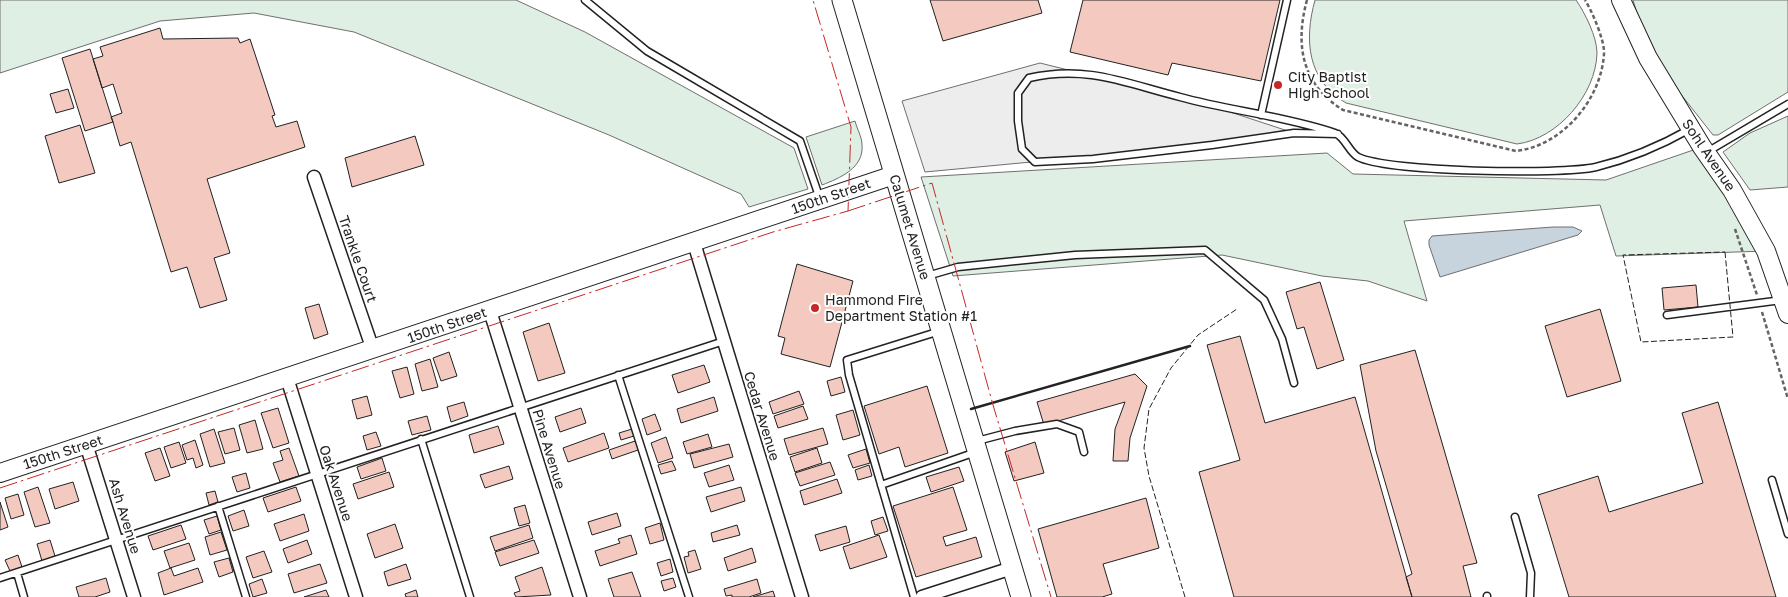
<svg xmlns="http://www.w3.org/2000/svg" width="1788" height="597" font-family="'Golos Text',sans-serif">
  <rect width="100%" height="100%" fill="#fff"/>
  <!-- green -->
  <path fill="#e0efe3" stroke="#6f6f6f" d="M0,0H516L585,32L794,148L808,189L749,207L741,194L609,135L354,32L254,13L160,21L0,73Z
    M1315,0H1576C1585,13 1597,37 1597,53C1596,95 1557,139 1517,144L1346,103C1307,80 1304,40 1315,0Z
    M1633,0H1788V92L1718,135H1713L1668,78L1639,20Z
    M1788,116V187L1750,190L1723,152L1750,133Z
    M855,121C857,129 862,137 862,145C864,168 840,178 822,185L806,137Z
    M1702,147L1766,251L1616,256L1600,205L1404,221L1427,301L1368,281L1322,276L1222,255L953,276L921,177L1327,153L1353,174L1606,180Z"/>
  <!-- parking -->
  <path fill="#ededed" stroke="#6f6f6f" d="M1040,63L1209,105L1294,133L1212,145L925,172L902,101Z"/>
  <!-- water -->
  <path fill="#c7d3dd" stroke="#6f6f6f" d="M1553,227H1573L1582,231L1578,235L1440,277L1429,245V240L1432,236Z"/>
  <!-- building -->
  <path fill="#f3c9c0" stroke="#222" d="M930,0H1038L1042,13L943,41Z
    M1083,0H1280L1261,81L1172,63L1168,75L1070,52Z
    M160,28L163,39L238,38L240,43L250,39L275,115L272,116L276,127L297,121L305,147L207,179L230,253L214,258L227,300L200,308L187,267L171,272L131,142L120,146L113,122L111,117L122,113L113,84L102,88L93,59L103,56L100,47Z
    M90,49L113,122L85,131L62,58Z
    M68,89L74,108L56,113L50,94Z
    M80,125L95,173L59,183L45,136Z
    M415,136L424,165L352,187L345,158Z
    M797,264L853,281L830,367L781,354L785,338L778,336Z
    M1320,282L1344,360L1317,369L1304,327L1297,329L1286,292Z
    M1696,285L1698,307L1664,310L1662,288Z
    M319,304L328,334L314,339L305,308Z
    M1600,309L1621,381L1567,397L1545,326Z
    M549,323L565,373L538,381L523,332Z
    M1240,336L1265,423L1355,397L1412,597H1234L1199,472L1240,460L1207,345Z
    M1415,350L1477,563L1463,566L1471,597H1412L1406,577L1412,574L1376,451L1360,365Z
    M449,352L457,376L441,381L433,358Z
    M430,359L438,387L422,391L415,364Z
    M704,365L710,382L678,393L672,375Z
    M407,367L414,394L400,398L392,371Z
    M1135,374L1147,386L1130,438L1128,461H1113L1115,429L1125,402L1044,425L1037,402Z
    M841,377L845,392L831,396L827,381Z
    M927,386L948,453L905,467L899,447L879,454L864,406Z
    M799,391L804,404L773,414L769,402Z
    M367,396L372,415L357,419L352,400Z
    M714,397L718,411L681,423L677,409Z
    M464,402L468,416L451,422L447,407Z
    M1718,402L1776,597H1569L1538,495L1598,476L1609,512L1703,483L1682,413Z
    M803,406L808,419L778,428L774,416Z
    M278,408L289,443L273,448L261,413Z
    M581,408L586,423L560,432L555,417Z
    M853,410L860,435L843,440L836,415Z
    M655,414L661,430L647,435L642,419Z
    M427,416L431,430L412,435L408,421Z
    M255,420L263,449L247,453L239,425Z
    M498,426L504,444L474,453L469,435Z
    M234,428L240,450L225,454L218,432Z
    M823,428L828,444L789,455L784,439Z
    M214,429L225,463L210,467L200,434Z
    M632,429L634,436L621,440L619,433Z
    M376,432L381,446L367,450L363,436Z
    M604,433L609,448L568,462L563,448Z
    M708,434L712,447L687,454L683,442Z
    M666,437L673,458L658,463L651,443Z
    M195,440L203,465L196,468L193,458L187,460L182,445Z
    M638,440L641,449L612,459L609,450Z
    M179,442L186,463L171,468L164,447Z
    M1035,442L1044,473L1014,481L1005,452Z
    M729,444L733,457L694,468L690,454Z
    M160,448L170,476L155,481L145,453Z
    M289,448L299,476L280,482L273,463L283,460L280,451Z
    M817,448L822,463L795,472L790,457Z
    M866,449L870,463L853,468L848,455Z
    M382,458L386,471L361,479L357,467Z
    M672,461L676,470L661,474L658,465Z
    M830,462L835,475L800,486L795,473Z
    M729,465L734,480L709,487L704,473Z
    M869,465L872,476L858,480L855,470Z
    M509,466L513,479L485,488L480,475Z
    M959,467L964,481L931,492L926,477Z
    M389,472L394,487L358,499L353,484Z
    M246,473L250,488L237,492L232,477Z
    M837,479L842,493L804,505L800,491Z
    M73,482L79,501L55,509L49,489Z
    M38,487L50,523L35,527L24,492Z
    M296,487L301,501L268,512L263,498Z
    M741,487L745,501L711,512L706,497Z
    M953,487L967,530L943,537L946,546L976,537L982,557L916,577L893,506Z
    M215,491L218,502L209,505L206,493Z
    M18,494L24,515L11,519L5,498Z
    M1146,498L1159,548L1103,564L1112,594L1102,597H1057L1038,529Z
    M0,502L8,527L0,530Z
    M525,505L530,523L519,526L514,508Z
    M244,510L249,526L233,531L228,516Z
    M617,513L621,526L592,535L588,522Z
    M304,514L309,531L280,541L274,524Z
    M217,516L221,530L209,534L204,520Z
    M883,517L888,531L875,535L871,521Z
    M660,523L664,540L650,544L645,528Z
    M395,524L403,548L375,558L367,534Z
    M181,525L186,539L153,550L148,536Z
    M529,525L533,538L495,551L490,537Z
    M737,525L740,535L713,542L711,533Z
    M846,526L850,542L820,551L815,535Z
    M221,532L227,550L210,555L205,537Z
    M631,535L637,554L600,566L595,551L620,543L618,539Z
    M879,535L887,557L850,569L843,547Z
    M50,540L55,556L42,561L37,544Z
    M307,540L312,554L288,563L283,549Z
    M534,540L539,553L500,566L495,552Z
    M189,543L195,560L170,568L164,551Z
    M752,548L756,562L728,571L724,558Z
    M695,550L701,569L688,573L684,557L689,556L688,552Z
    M264,551L272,572L253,578L246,557Z
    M18,555L22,567L10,571L5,560Z
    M229,558L233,572L219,577L214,562Z
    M670,559L673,572L661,576L657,563Z
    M320,564L327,583L294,593L288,574Z
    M406,564L411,579L388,586L384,572Z
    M542,567L551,595L516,597L514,593L520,591L515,577Z
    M171,568L174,576L198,568L203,582L164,595L158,573Z
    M632,572L641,597H614L608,579Z
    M106,578L110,592L95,597H79L76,587Z
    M673,578L676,587L664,591L661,581Z
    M262,579L267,593L253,597L249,584Z
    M757,579L761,593L749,597H732V595L726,596L724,589Z
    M326,590L329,597H304Z
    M416,590L418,597H406L405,594Z
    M773,591L775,597H753Z"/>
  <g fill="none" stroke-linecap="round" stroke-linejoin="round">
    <!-- lane casing -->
    <g stroke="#222" stroke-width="9">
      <path id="lane" d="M585,0L647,51L800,141L820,199
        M1261,115L1287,0
        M1338,134L1294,133L1212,145L1093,159L1035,162L1022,149L1018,121V93L1029,78C1087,65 1125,83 1180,97C1231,111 1285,116 1335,133C1345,137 1349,152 1358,157C1388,172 1561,175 1596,167C1629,159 1660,146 1690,129
        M1707,152L1788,104
        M927,276L958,267L1075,255L1205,250L1264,300L1282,339L1294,383
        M1667,315L1782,300
        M618,375L689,597
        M421,439L470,597
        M977,441L1015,431L1057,424L1079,432L1084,452
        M1772,480L1788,534
        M881,485L976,452
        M218,506L246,597
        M1515,517L1531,573L1530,597
        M17,573L24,597
        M0,578L724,341
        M1487,596V597
        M914,597L849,375L847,360L940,331"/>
    </g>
    <!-- street casing -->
    <g stroke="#222" stroke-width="15">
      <path id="street" d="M314,177L373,350
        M694,243L802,597
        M490,311L580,597
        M287,378L356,597
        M86,444L134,597
        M922,597L1012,568"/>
    </g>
    <!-- secondary casing -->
    <g stroke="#222" stroke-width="20">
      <path id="secondary" d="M1621,0L1648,58L1702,147L1732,190L1766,251L1788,314
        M0,473L894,175"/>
    </g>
    <!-- primary casing -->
    <g stroke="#222" stroke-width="21">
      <path id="primary" d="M842,0L1021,597"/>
    </g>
    <!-- path -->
    <path stroke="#646464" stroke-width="2.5" stroke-dasharray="4 2.5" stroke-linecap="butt" d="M1307,0C1295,44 1301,84 1343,110L1516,151C1562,146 1601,100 1604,54C1605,41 1592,11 1585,0
      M1735,229L1757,295
      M1762,312L1788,399"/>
    <!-- lane -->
    <use href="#lane" stroke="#fff" stroke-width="6"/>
    <!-- street -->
    <use href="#street" stroke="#fff" stroke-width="12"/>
    <!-- secondary -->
    <use href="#secondary" stroke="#fff" stroke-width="18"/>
    <!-- primary -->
    <use href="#primary" stroke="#fff" stroke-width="19"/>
    <!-- fence -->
    <path stroke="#222" stroke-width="1" stroke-dasharray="6 2.5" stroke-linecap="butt" d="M1725,252L1733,337L1641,342L1623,255Z
      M1185,597L1149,476L1144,448L1149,409L1171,368L1198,335L1237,309"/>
    <!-- wall -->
    <path stroke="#222" stroke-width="2.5" d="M971,409L1190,346"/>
    <!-- power -->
    <path stroke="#c62828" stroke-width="1" stroke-dasharray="18 4 2.5 4" stroke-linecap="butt" d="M848,211L932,183L993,405L1051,597
      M0,488L773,232L848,211L851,127L813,0"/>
  </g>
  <!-- markers -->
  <g fill="#c62828" stroke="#fff" stroke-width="2">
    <circle cx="1278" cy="85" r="5"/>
    <circle cx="815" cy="308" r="5"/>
  </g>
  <g text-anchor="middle" stroke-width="4" stroke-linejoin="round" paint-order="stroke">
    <!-- poi labels -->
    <g font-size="14" fill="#222" stroke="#fff" text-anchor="start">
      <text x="1288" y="82">City Baptist<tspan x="1288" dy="16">High School</tspan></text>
      <text x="825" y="305">Hammond Fire<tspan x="825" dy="16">Department Station #1</tspan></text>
    </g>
    <!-- street labels -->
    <g font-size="14" fill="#222" stroke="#fff">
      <text transform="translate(1709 155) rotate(56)" y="5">Sohl Avenue</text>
      <text transform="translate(831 196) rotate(-19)" y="5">150th Street</text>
      <text transform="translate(910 227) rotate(73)" y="5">Calumet Avenue</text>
      <text transform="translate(358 259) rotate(71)" y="5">Trankle Court</text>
      <text transform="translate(447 325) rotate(-19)" y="5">150th Street</text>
      <text transform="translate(762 416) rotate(73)" y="5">Cedar Avenue</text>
      <text transform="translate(549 449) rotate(73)" y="5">Pine Avenue</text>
      <text transform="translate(63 452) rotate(-18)" y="5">150th Street</text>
      <text transform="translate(336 483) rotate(72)" y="5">Oak Avenue</text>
      <text transform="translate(125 516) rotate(73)" y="5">Ash Avenue</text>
    </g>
  </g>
</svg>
